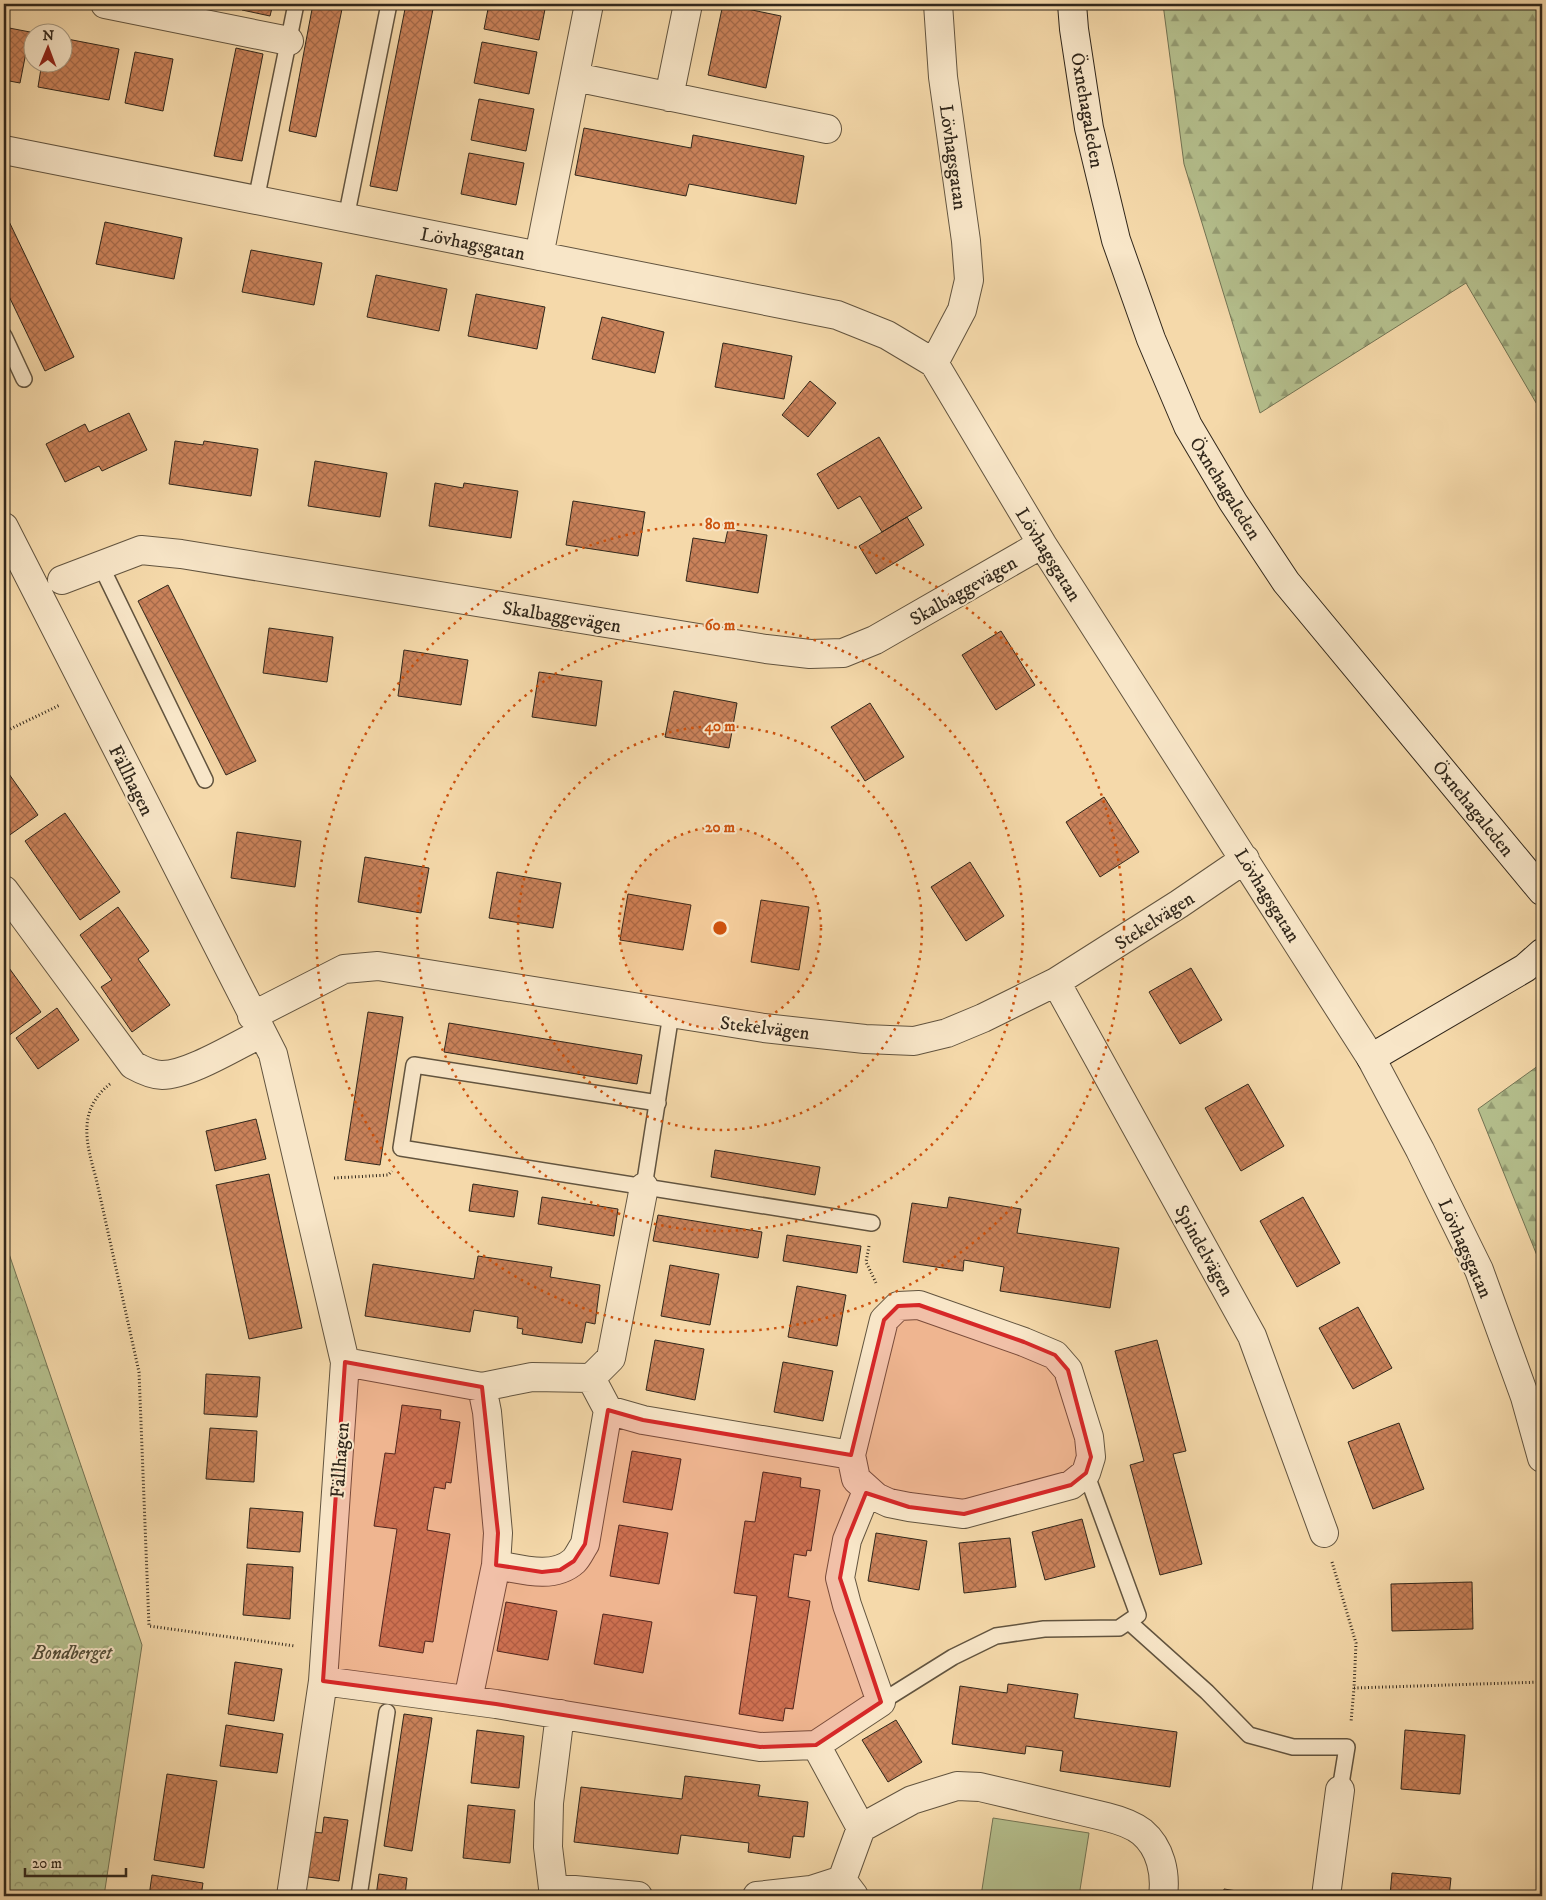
<svg xmlns="http://www.w3.org/2000/svg" width="1546" height="1900" font-family="'IM FELL DW Pica',serif">
  <defs>
    <pattern id="forest-firs" width="22" height="20" patternUnits="userSpaceOnUse" patternTransform="scale(1.25)"><rect width="22" height="20" fill="#b5c08e"/><path d="M5 1l3.5 6h-7zM16 11l3.5 6h-7z" fill="#949c73"/></pattern>
    <pattern id="park-crowns" width="20" height="18" patternUnits="userSpaceOnUse" patternTransform="scale(1.25)"><rect width="20" height="18" fill="#b5c08e"/><path d="M2 6a3 3 0 1 1 6 0M12 15a3 3 0 1 1 6 0" fill="none" stroke="#949c73"/></pattern>
    <pattern id="building-cross-hatch" width="8" height="8" patternUnits="userSpaceOnUse" patternTransform="scale(1.25)"><rect width="8" height="8" fill="#ca825a"/><path d="M0 0l8 8M0 8l8-8" fill="none" stroke="#a56a4a"/></pattern>
  </defs>
  <rect width="100%" height="100%" fill="#f5d9aa"/>
  <filter id="stains"><feTurbulence type="fractalNoise" baseFrequency=".004" numOctaves="4"/><feColorMatrix values="0 0 0 0 .2 0 0 0 0 .09 0 0 0 0 .02 0 0 0 .5 -.17"/></filter>
  <radialGradient id="worn" r=".72"><stop offset=".6" stop-color="#630" stop-opacity="0"/><stop offset="1" stop-color="#630" stop-opacity=".3"/></radialGradient>
  <!-- forest -->
  <path fill="url(#forest-firs)" stroke="#737454" d="M1163,4H1542V413L1466,283L1260,413L1184,164Z
    M1542,1063V1268L1478,1109Z"/>
  <!-- park -->
  <path fill="url(#park-crowns)" stroke="#737454" d="M4,1239L142,1645L104,1896H4Z"/>
  <!-- garden -->
  <path fill="#b5c08e" stroke="#737454" d="M993,1818L1089,1833L1079,1896H981Z"/>
  <!-- building -->
  <path fill="url(#building-cross-hatch)" stroke="#31271b" d="M244,4H273L270,16L242,10Z
    M313,4H343L316,137L289,131Z
    M406,4H434L397,191L370,186Z
    M489,4H546L539,40L484,29Z
    M723,4L781,16L766,88L708,75Z
    M4,27L30,32L20,83L4,80Z
    M62,38L119,49L109,100L38,87L42,62H62Z
    M482,42L537,52L529,94L474,83Z
    M236,48L263,54L242,161L214,156Z
    M135,52L173,59L163,111L125,103Z
    M479,99L534,109L526,151L471,140Z
    M584,128L691,148L693,135L804,156L796,204L689,184L686,196L575,175Z
    M469,153L524,163L516,205L461,194Z
    M4,211L74,357L45,371L4,286Z
    M105,222L182,238L174,279L96,264Z
    M251,250L322,263L314,305L242,292Z
    M376,275L447,289L439,331L367,317Z
    M476,294L545,307L537,349L468,336Z
    M602,317L664,332L655,373L592,359Z
    M723,343L792,356L784,399L715,387Z
    M810,381L836,403L808,437L782,415Z
    M129,413L147,450L102,471L99,466L65,482L46,444L85,424L89,432Z
    M879,437L922,508L882,532L860,496L838,509L817,474Z
    M175,441L203,445L204,441L258,449L251,496L169,484Z
    M315,461L387,473L380,517L308,506Z
    M435,483L463,488L464,483L518,491L511,538L429,526Z
    M573,501L645,512L638,556L566,545Z
    M907,517L924,545L876,574L859,546Z
    M728,529L767,535L758,593L686,581L693,538L725,543Z
    M168,585L256,761L226,775L138,601Z
    M269,628L333,637L327,682L263,673Z
    M1001,631L1035,685L996,710L962,655Z
    M404,650L468,660L461,705L398,696Z
    M539,672L602,681L596,726L532,717Z
    M674,691L737,703L729,748L665,737Z
    M870,703L904,757L865,781L831,727Z
    M9,774L38,815L4,839V778Z
    M1104,797L1139,852L1100,877L1066,822Z
    M65,813L120,892L80,920L25,841Z
    M237,832L301,841L295,887L231,878Z
    M365,857L429,868L421,913L358,902Z
    M970,862L1004,916L966,941L931,887Z
    M497,872L561,883L553,928L489,918Z
    M628,894L691,905L683,950L620,940Z
    M761,900L809,907L799,970L751,962Z
    M118,907L149,951L138,959L170,1005L132,1032L101,987L112,980L80,935Z
    M4,961L41,1012L4,1039Z
    M1191,968L1222,1020L1180,1044L1149,992Z
    M57,1008L79,1040L38,1069L16,1038Z
    M368,1012L403,1017L380,1165L345,1160Z
    M449,1023L642,1055L637,1084L444,1052Z
    M1248,1084L1284,1146L1241,1171L1205,1108Z
    M256,1119L266,1159L215,1171L206,1131Z
    M715,1150L820,1167L815,1195L711,1177Z
    M269,1174L302,1328L249,1339L216,1185Z
    M473,1184L518,1191L514,1217L469,1211Z
    M542,1197L618,1209L614,1236L538,1224Z
    M949,1197L1021,1209L1017,1233L1119,1248L1110,1308L1000,1291L1004,1267L964,1260L963,1271L903,1262L912,1203L947,1208Z
    M1303,1197L1340,1263L1297,1287L1260,1221Z
    M658,1215L762,1232L758,1258L653,1241Z
    M787,1235L861,1246L857,1273L783,1261Z
    M478,1256L552,1267L550,1277L600,1285L595,1324L586,1322L582,1343L522,1334L523,1329L517,1328L518,1317L474,1310L470,1332L365,1316L373,1264L474,1279Z
    M670,1265L719,1274L710,1325L661,1316Z
    M797,1286L846,1295L837,1346L788,1337Z
    M1358,1307L1392,1368L1353,1389L1319,1328Z
    M655,1340L704,1349L695,1400L646,1390Z
    M1157,1340L1186,1451L1173,1454L1202,1564L1160,1575L1130,1465L1144,1461L1115,1351Z
    M783,1362L833,1371L823,1421L774,1412Z
    M206,1374L260,1377L257,1417L204,1414Z
    M402,1405L441,1410L440,1419L460,1422L451,1483L446,1482L445,1489L434,1487L427,1530L450,1534L433,1642L425,1641L423,1653L379,1646L397,1529L374,1526L385,1453L395,1454Z
    M1399,1423L1424,1489L1373,1509L1348,1442Z
    M210,1428L257,1431L254,1482L206,1479Z
    M632,1451L681,1459L672,1510L623,1502Z
    M763,1472L801,1478L800,1487L820,1490L811,1551L807,1550L806,1556L794,1554L788,1597L810,1601L793,1709L785,1708L783,1721L739,1714L757,1596L734,1593L745,1521L755,1522Z
    M250,1508L303,1512L300,1552L247,1548Z
    M1082,1519L1095,1567L1045,1580L1032,1532Z
    M619,1525L668,1533L659,1584L610,1576Z
    M876,1533L927,1541L919,1590L868,1581Z
    M1010,1538L1016,1587L964,1593L959,1543Z
    M247,1564L293,1567L290,1619L243,1615Z
    M1472,1582L1473,1629L1392,1631L1391,1584Z
    M506,1602L557,1611L548,1660L497,1651Z
    M603,1614L652,1622L643,1673L594,1664Z
    M235,1662L282,1669L274,1721L228,1714Z
    M1008,1684L1078,1694L1074,1718L1177,1732L1170,1787L1060,1771L1063,1751L1026,1746L1025,1754L952,1744L960,1686L1007,1693Z
    M404,1714L432,1718L412,1851L384,1846Z
    M896,1720L922,1762L888,1782L862,1740Z
    M226,1725L283,1734L277,1773L220,1766Z
    M477,1730L524,1736L519,1788L471,1783Z
    M1405,1730L1465,1735L1460,1794L1401,1789Z
    M167,1774L217,1781L204,1868L154,1860Z
    M685,1776L760,1785L758,1796L808,1802L804,1837L793,1836L790,1858L748,1852L749,1843L681,1835L678,1854L574,1842L581,1787L682,1799Z
    M468,1805L515,1810L510,1863L463,1858Z
    M324,1817L348,1820L339,1881L308,1877L314,1832L322,1833Z
    M1392,1873L1451,1878L1449,1896H1390Z
    M379,1874L407,1878L405,1896H376Z
    M152,1875L203,1883L201,1896H149Z
    M1224,1889L1270,1896H1223Z"/>
  <g fill="none" stroke-linecap="round" stroke-linejoin="round">
    <!-- lane casing -->
    <g stroke="#62543f" stroke-width="18">
      <path id="lane" d="M256,200L296,4
        M346,218L389,4
        M4,336L24,379
        M101,566L205,780
        M658,1103L414,1065L401,1148L872,1223
        M644,1187L671,1014
        M1129,1622L1207,1692L1249,1735L1293,1747H1347L1340,1790
        M881,1702L953,1657L996,1636L1044,1629L1119,1628L1138,1615L1086,1473
        M359,1896L387,1712"/>
    </g>
    <!-- street casing -->
    <g stroke="#62543f" stroke-width="30">
      <path id="street" d="M105,4L289,41
        M575,77L827,129
        M669,97L688,4
        M4,150L837,315L887,335L934,363L1042,544L1371,1058L1420,1150L1479,1270L1525,1397L1542,1458
        M539,256L589,4
        M934,363L962,310L969,280L966,241L943,77L938,4
        M4,527L273,1054L345,1362L323,1681L291,1896
        M62,580L141,550L181,554L766,649L810,654L843,653L875,640L1042,544
        M4,890L133,1065C142,1070 152,1075 162,1075C189,1075 237,1045 262,1033
        M1056,982L1252,1336L1324,1533
        M252,1016L344,969L378,966L764,1028L865,1039L914,1041L947,1033L983,1018L1056,982L1179,904L1245,859
        M345,1362L482,1387L487,1412L498,1533L496,1565L468,1700
        M591,1378L611,1358L644,1187
        M482,1387L532,1377L591,1378L608,1410L585,1544C581,1550 578,1557 574,1561C553,1580 520,1569 496,1565
        M608,1410L643,1420L851,1455L856,1479L876,1497L889,1503L909,1507L964,1514L1071,1485L1086,1473L1091,1457L1089,1437L1068,1370L1055,1355L1024,1342L919,1305L898,1306L884,1320L851,1455
        M323,1681L496,1704L760,1747L816,1745L861,1828
        M816,1745L881,1702L847,1605L840,1578L847,1540L867,1491
        M553,1888L548,1847L549,1803L560,1714
        M553,1896V1888L638,1896
        M757,1896L811,1890L842,1880
        M854,1896L842,1880L861,1828L912,1800L957,1786L980,1787L1107,1817C1119,1820 1132,1824 1142,1832C1161,1848 1166,1874 1163,1896
        M1326,1896L1340,1790"/>
    </g>
    <!-- secondary casing -->
    <g stroke="#31271b" stroke-width="30">
      <path id="secondary" d="M1072,4L1074,29L1089,128L1116,240L1151,339L1188,426L1233,502L1286,582L1542,891
        M1371,1058L1525,968L1542,953"/>
    </g>
    <!-- path -->
    <path stroke="#31271b" stroke-width="3" stroke-dasharray="1 2.5" stroke-linecap="butt" d="M4,732L60,705
      M110,1084C77,1110 86,1143 96,1178L139,1372L149,1626L295,1646
      M334,1178L388,1175L392,1171
      M869,1246L866,1262L877,1285
      M1332,1562L1356,1643L1354,1688L1351,1722
      M1354,1688L1542,1682"/>
    <!-- lane -->
    <use href="#lane" stroke="#f8e6c8" stroke-width="15"/>
    <!-- street -->
    <use href="#street" stroke="#f8e6c8" stroke-width="28"/>
    <!-- secondary -->
    <use href="#secondary" stroke="#f8e6c8" stroke-width="28"/>
  </g>
  <!-- marked area -->
  <path fill="#d62828" fill-opacity="0.2" stroke="#d62828" stroke-width="4" stroke-linejoin="round" d="M919,1305L1024,1342L1055,1355L1068,1370L1091,1457L1086,1473L1071,1485L964,1514L909,1507L866,1493L847,1540L840,1578L881,1702L816,1745L760,1747L496,1704L323,1681L345,1362L482,1387L498,1533L496,1565L542,1572L560,1570L574,1561L585,1544L608,1410L643,1420L851,1455L884,1320L898,1306Z"/>
  <!-- distance rings -->
  <circle cx="720" cy="928" r="101" fill="#cd520e" fill-opacity=".12"/>
  <g fill="none" stroke="#cd520e" stroke-width="2.5" stroke-dasharray="2.5 5">
    <circle cx="720" cy="928" r="101"/>
    <circle cx="720" cy="928" r="202"/>
    <circle cx="720" cy="928" r="303"/>
    <circle cx="720" cy="928" r="404"/>
  </g>
  <g text-anchor="middle" stroke-width="4" stroke-linejoin="round" paint-order="stroke">
    <!-- street labels -->
    <g font-size="19" fill="#31271b" stroke="#f8e6c8">
      <text transform="translate(1088 110) rotate(80)" y="7">Öxnehagaleden</text>
      <text transform="translate(954 157) rotate(82)" y="7">Lövhagsgatan</text>
      <text transform="translate(473 243) rotate(11)" y="7">Lövhagsgatan</text>
      <text transform="translate(1226 488) rotate(58)" y="7">Öxnehagaleden</text>
      <text transform="translate(1049 554) rotate(58)" y="7">Lövhagsgatan</text>
      <text transform="translate(963 590) rotate(-30)" y="7">Skalbaggevägen</text>
      <text transform="translate(562 616) rotate(9)" y="7">Skalbaggevägen</text>
      <text transform="translate(132 780) rotate(63)" y="7">Fällhagen</text>
      <text transform="translate(1474 808) rotate(51)" y="7">Öxnehagaleden</text>
      <text transform="translate(1268 895) rotate(58)" y="7">Lövhagsgatan</text>
      <text transform="translate(1154 920) rotate(-33)" y="7">Stekelvägen</text>
      <text transform="translate(765 1027) rotate(7)" y="7">Stekelvägen</text>
      <text transform="translate(1466 1248) rotate(66)" y="7">Lövhagsgatan</text>
      <text transform="translate(1205 1250) rotate(61)" y="7">Spindelvägen</text>
      <text transform="translate(339 1460) rotate(-86)" y="7">Fällhagen</text>
    </g>
    <!-- park labels -->
    <g font-size="19" font-style="italic" fill="#524d38" stroke="#f8e6c8">
      <text x="72" y="1659">Bondberget</text>
    </g>
  </g>
  <circle cx="720" cy="928" r="8" fill="#cd520e" stroke="#f8e6c8" stroke-width="2.5"/>
  <g font-size="15" text-anchor="middle" font-weight="bold" fill="#cd520e" stroke="#f8e6c8" stroke-width="4" stroke-linejoin="round" paint-order="stroke">
    <text x="720" y="529">80 m</text>
    <text x="720" y="630">60 m</text>
    <text x="720" y="731">40 m</text>
    <text x="720" y="832">20 m</text>
  </g>
  <!-- margin -->
  <rect width="1546" height="1900" fill="none" stroke="#f5d9aa" stroke-width="20"/>
  <rect x="5" y="5" width="1536" height="1890" fill="none" stroke="#31271b" stroke-width="2.5"/>
  <rect x="10" y="10" width="1526" height="1880" fill="none" stroke="#31271b"/>
  <!-- north arrow -->
  <g transform="translate(48 48) rotate(1)"><circle r="24" fill="#f8e6c8" stroke="#a89a83"/>
  <path d="M0-4L9 19L0 12L-9 19Z" fill="#8f2418"/>
  <text y="-8" font-size="14" font-weight="bold" text-anchor="middle" fill="#31271b">N</text>
  </g>
  <!-- scale -->
  <path d="M25 1868v8h101v-8" fill="none" stroke="#31271b" stroke-width="2.5"/>
  <text x="32" y="1868" font-size="15" fill="#31271b" stroke="#f8e6c8" stroke-width="4" paint-order="stroke">20 m</text>
  <rect width="100%" height="100%" filter="url(#stains)"/>
  <rect width="100%" height="100%" fill="url(#worn)"/>
</svg>
